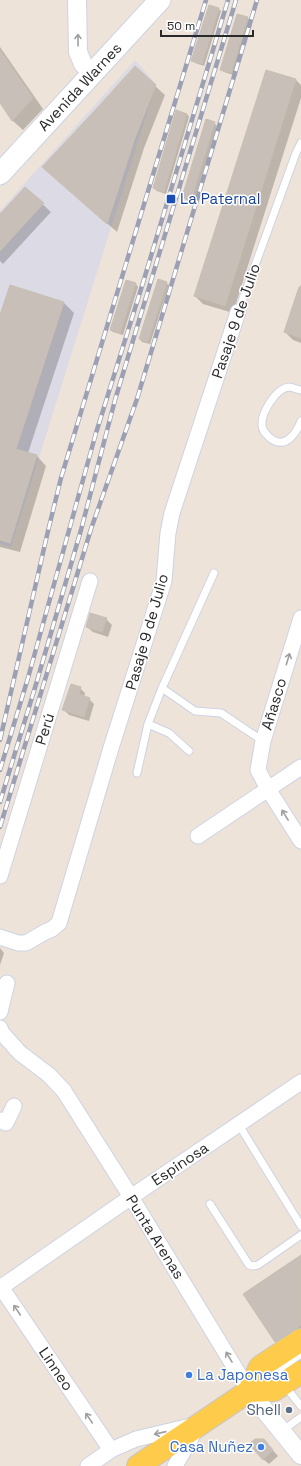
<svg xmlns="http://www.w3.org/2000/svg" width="301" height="1466" font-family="'Space Grotesk',sans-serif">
  <rect width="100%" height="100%" fill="#ede3d8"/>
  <!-- industrial -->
  <path fill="#dcdae4" d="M135,60L156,84L11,547L0,544V211Z"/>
  <!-- shadow -->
  <path fill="#0003" d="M219,9L221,11L204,66L195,63L192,60Z
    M247,18L250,20L233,75L224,72L221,69Z
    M0,47L43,109L23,130L13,121L0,102Z
    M266,71L296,80L301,85V98L233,313L203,304L195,296Z
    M155,86L165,95L144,148L117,232L43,167Z
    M187,114L189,117L166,194L157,191L154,188Z
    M214,123L217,126L194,202L186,200L183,197Z
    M25,188L51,212L3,264L0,261V216Z
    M126,281L136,284L138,287L123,335L113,332L111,330Z
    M166,283L169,285L150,344L142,342L140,339Z
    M301,284V343L293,340L285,332Z
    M11,286L64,303L74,313L28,453L37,456L46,466L20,552L0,547V318Z
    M106,619L112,625L108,637L93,632L87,627Z
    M80,688L85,693L84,697L89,699L94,704L89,721L69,715L64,710Z
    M0,948L4,953L0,965Z
    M301,1256V1342L286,1352L276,1342L244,1295Z
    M269,1446L278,1456L269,1464L263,1459Z"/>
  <!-- building -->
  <path fill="#c8c0b8" stroke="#c8bfb2" d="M209,5L219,8L202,64L191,61Z
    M237,14L248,17L231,73L220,70Z
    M0,50L33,98L12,121L0,103Z
    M135,66L156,85L135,138L107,224L42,167L99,106Z
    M266,70L296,79L225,306L194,296Z
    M176,110L187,114L164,192L153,188Z
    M206,119L215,122L191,200L182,197Z
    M25,187L44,203L0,251V214Z
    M158,279L167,282L148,342L139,339Z
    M126,280L136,283L120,333L110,330Z
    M10,285L64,302L16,449L37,455L10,543L0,540V315Z
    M299,287H301V338L284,332Z
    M90,613L107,618L102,632L86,627Z
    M71,684L81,687L79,694L90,698L84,717L62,710Z
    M301,1255V1325L275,1342L243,1294Z
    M255,1439H264L273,1450L263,1460L249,1444Z"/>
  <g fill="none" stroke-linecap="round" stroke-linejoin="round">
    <!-- service casing -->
    <g stroke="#cdd3e4" stroke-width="9">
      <path id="service" d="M238,312L296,153L301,143
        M301,390C298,390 292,387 289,387C276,388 261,413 262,425C262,431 266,434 270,438C285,450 296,434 301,421
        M214,573L162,688L195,711L221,713L263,741
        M148,724L169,733L189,751
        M137,773L148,724L162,688
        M239,1125L301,1226
        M210,1204L249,1265L253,1266L258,1265L301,1235
        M260,1383L301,1354
        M285,1386L301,1406
        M282,1431L301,1417"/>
    </g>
    <!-- minor casing -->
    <g stroke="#cdd3e4" stroke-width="17">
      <path id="minor" d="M301,618L263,741L258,770L268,789L301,841
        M198,836L301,767
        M0,876L90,581
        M0,937L18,943H26L45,932L52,929L59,923L111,748L164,581L168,533L172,513L238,312
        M0,1012L7,983
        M0,1028L2,1033L20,1053L49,1075L64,1091L131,1197L249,1391
        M0,1120L6,1123L14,1106
        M1,1287L111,1450
        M0,1288L131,1197L301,1082
        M88,1466L111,1450L136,1439L191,1426
        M175,1466L196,1429"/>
    </g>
    <!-- tertiary casing -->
    <g stroke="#cdd3e4" stroke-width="20">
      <path id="tertiary" d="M77,0L78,52L83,64L93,74
        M249,1391L301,1455"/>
    </g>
    <!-- secondary casing -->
    <g stroke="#cdd3e4" stroke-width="23">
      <path id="secondary" d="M0,174L160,0"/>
    </g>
    <!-- primary casing -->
    <g stroke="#c7c7c7" stroke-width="24">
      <path id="primary" d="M249,1391L260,1367L301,1340
        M138,1466L249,1391L274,1390L301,1372"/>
    </g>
    <!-- service -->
    <use href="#service" stroke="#fff" stroke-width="7"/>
    <!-- minor -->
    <use href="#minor" stroke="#fff" stroke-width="15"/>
    <!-- tertiary -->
    <use href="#tertiary" stroke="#fff" stroke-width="18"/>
    <!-- secondary -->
    <use href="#secondary" stroke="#fff" stroke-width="21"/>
    <!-- primary -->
    <use href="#primary" stroke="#ffcb4b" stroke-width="22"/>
    <!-- rail casing -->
    <g stroke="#9ba0b5" stroke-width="4.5">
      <path id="rail" d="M0,740L48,531L61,478L206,0
        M0,770L28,678L96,433L142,286L228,0
        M0,802L37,681L81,530L115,400L236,0
        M0,827L91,529L137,399L257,0"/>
    </g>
    <!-- rail -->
    <use href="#rail" stroke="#fff" stroke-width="3" stroke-dasharray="9" stroke-linecap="butt"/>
  </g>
  <!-- one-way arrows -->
  <defs><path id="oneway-shaft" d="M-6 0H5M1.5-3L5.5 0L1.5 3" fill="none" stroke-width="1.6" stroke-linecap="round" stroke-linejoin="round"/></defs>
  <g stroke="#9f9f9f">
    <use href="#oneway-shaft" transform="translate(78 40) rotate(-91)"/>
    <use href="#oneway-shaft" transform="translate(288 659) rotate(-73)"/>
    <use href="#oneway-shaft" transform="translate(285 815) rotate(-122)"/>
    <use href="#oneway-shaft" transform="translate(17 1310) rotate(-124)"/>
    <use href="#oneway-shaft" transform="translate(229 1357) rotate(-121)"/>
    <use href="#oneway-shaft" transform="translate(89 1418) rotate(-124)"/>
    <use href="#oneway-shaft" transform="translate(160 1433) rotate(167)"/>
  </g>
  <!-- markers -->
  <rect fill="#1a4fb4" stroke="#fff" stroke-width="1.5" x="166" y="194" width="10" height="10" rx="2"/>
  <g fill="#3f7fe0" stroke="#fff" stroke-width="1.5">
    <circle cx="189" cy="1375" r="4"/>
    <circle cx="261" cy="1447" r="4"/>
  </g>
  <circle fill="#5c6f8a" stroke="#fff" stroke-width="1.5" cx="289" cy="1410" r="4"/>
  <g text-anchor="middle" stroke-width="3" stroke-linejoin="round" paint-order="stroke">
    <!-- street labels -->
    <g font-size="15" fill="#292929" stroke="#fff">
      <text transform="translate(80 87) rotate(-47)" y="5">Avenida Warnes</text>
      <text transform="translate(236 321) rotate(-71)" y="5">Pasaje 9 de Julio</text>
      <text transform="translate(147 632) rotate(-74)" y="5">Pasaje 9 de Julio</text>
      <text transform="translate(274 704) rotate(-73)" y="5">Añasco</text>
      <text transform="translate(45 729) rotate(-73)" y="5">Perú</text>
      <text transform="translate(180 1164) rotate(-34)" y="5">Espinosa</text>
      <text transform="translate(155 1237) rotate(58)" y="5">Punta Arenas</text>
      <text transform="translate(56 1369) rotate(56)" y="5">Linneo</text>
    </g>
    <!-- transit labels -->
    <g font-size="15" fill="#164399" stroke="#fff" text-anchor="start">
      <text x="180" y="204">La Paternal</text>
    </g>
    <!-- shop labels -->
    <g font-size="15" fill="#366cbe" stroke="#fff" text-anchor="start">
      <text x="197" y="1380">La Japonesa</text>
      <text x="253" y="1452" text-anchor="end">Casa Nuñez</text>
    </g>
    <!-- service labels -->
    <g font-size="15" fill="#4e5e75" stroke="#fff" text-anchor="end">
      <text x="281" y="1415">Shell</text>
    </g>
  </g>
  <!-- scale -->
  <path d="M161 30v6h92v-6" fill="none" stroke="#292929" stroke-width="2"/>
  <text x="167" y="30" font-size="12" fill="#292929" stroke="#ffffff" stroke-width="3" paint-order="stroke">50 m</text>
</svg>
